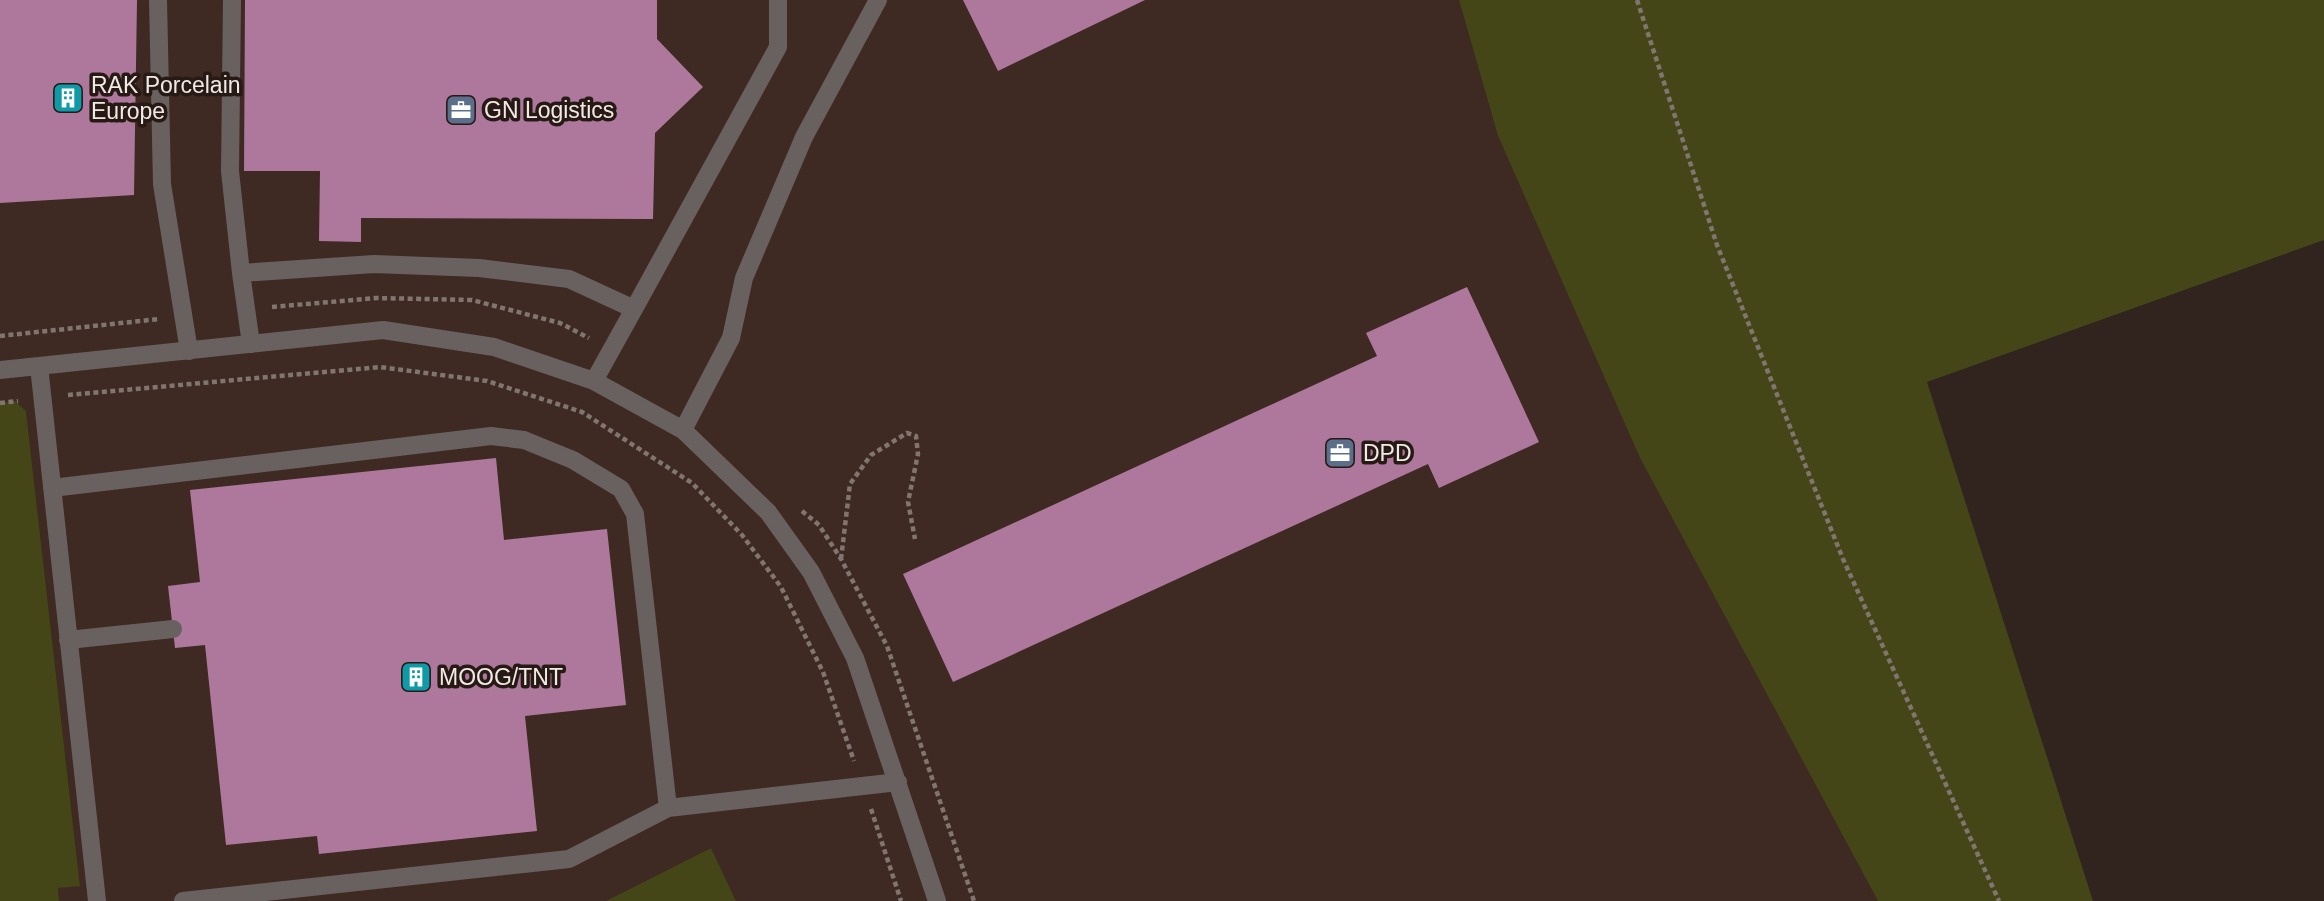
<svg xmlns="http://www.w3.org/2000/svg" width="2324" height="901" font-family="Arial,sans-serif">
  <rect width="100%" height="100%" fill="#31241e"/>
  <!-- built -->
  <path fill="#3e2a22" d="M0,0H1459L1498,136L1640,458L1878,901H736L711,848L606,901H59L58,888L80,885L26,411L15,401L0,403Z"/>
  <!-- green -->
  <path fill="#444618" d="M1459,0H2324V240L1927,382L2093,901H1878L1640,458L1498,136Z
    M15,401L26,411L80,886L58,888L59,901H0V403Z
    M711,848L736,901H606Z"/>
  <!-- building -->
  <path fill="#ae789d" d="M0,0H137L134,195L0,203Z
    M245,0H657V39L703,87L655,133L653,219L361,218V242L319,241L320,171H244Z
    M963,0H1145L998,71Z
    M1467,287L1539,442L1439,488L1428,464L953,682L903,574L1377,356L1366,333Z
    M496,458L504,540L607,529L626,705L525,716L537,831L319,854L317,836L226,845L205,645L175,648L168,586L200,582L190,490Z"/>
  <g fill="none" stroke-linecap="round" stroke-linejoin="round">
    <!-- path -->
    <path stroke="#817570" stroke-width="4.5" stroke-dasharray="5 3.5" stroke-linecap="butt" d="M1637,0L1717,245L1843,559L1999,901
      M272,307L376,298L472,300L560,323L589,338
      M0,336L159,319
      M68,395L380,367L487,381L582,412L692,483L742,535L781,587L823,672L854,761
      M0,403L18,401
      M802,511L819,525L841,559L887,646L974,901
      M841,559L850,484L871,455L907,433L916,436L918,454L908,502L915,539
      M871,809L901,901"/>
    <!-- service -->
    <path stroke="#696160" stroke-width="18" d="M158,0L162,184L189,351
      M232,0L230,171L241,273
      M634,309L778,47V0
      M251,344L241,273L374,264L479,268L569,279L634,309L594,381
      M39,366L97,901
      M0,370L383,330L494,347L594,381L683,430L768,512L811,572L855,658L937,901
      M683,430L731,338L744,278L804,137L878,0
      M52,488L491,436L524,440L573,460L621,489L635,514L668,808
      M68,640L173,629
      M183,901L569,859L668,808L898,782"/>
  </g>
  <!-- icons -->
  <defs>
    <g id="building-square" transform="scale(1.575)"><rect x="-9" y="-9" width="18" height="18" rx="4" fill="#0f9aa8" stroke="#271a15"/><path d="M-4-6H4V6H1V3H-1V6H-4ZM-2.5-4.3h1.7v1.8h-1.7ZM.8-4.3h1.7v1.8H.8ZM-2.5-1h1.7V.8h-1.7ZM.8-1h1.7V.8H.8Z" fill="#fff"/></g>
    <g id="office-square" transform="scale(1.575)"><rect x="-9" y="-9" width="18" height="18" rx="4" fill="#5c6f8a" stroke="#271a15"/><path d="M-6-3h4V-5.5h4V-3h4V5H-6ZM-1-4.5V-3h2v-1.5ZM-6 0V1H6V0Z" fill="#fff"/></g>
  </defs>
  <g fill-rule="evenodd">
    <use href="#building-square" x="68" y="98"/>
    <use href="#office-square" x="461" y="110"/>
    <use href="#office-square" x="1340" y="453"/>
    <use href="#building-square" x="416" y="677"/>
  </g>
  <g text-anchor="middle" stroke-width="7" stroke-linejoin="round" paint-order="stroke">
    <!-- poi labels -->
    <g font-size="23" fill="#f2e8e5" stroke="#271a15" text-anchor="start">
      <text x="91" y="93">RAK Porcelain<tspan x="91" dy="26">Europe</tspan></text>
      <text x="484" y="118">GN Logistics</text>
      <text x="1363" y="461">DPD</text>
      <text x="439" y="685">MOOG/TNT</text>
    </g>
  </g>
</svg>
